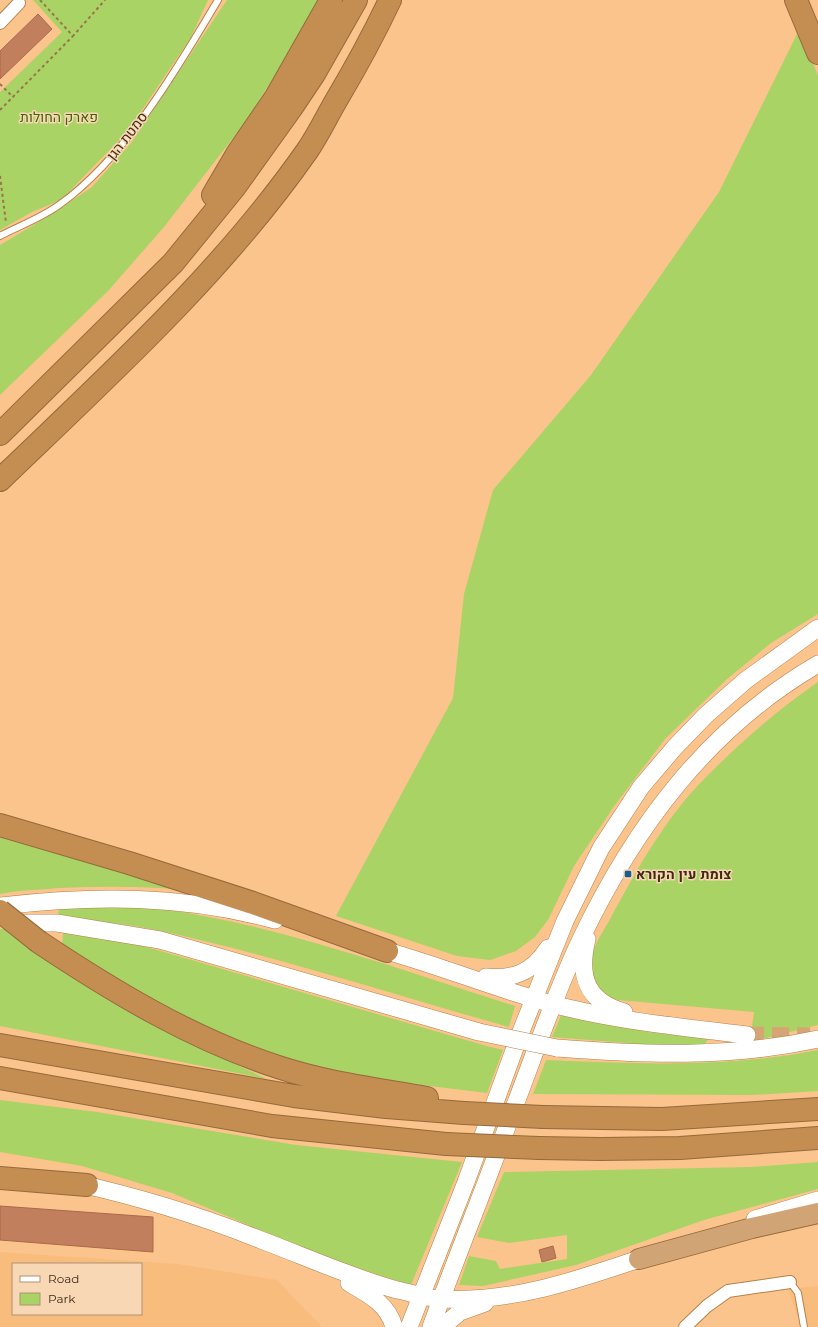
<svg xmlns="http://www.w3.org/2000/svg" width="818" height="1327" font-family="Montserrat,Heebo,sans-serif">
  <rect width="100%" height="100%" fill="#fbc48c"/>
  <!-- built -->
  <path fill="#f8bc7d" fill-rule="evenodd" d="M0,1252L178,1264L277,1280L322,1327H0ZM13,1264H141V1314H13Z
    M818,1286V1327H801L788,1289Z"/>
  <!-- green -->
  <path fill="#a9d364" d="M33,0H208L191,37L128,131L61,200L32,212L0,230V92L62,32Z
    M227,0H322L247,120L164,227L108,291L0,395V245L52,214L92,187L131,143Z
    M800,28L818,76V614L771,643L726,680L665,739L615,805L574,866L548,920L535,937L516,951L490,960L457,956L336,916L453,698L464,594L493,490L591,375L719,192Z
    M818,682V1025L750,1042L754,1012L618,1000C613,998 606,996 602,993C595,988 590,970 591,962C592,948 602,933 609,921C636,871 665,818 705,778C740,743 777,710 818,682Z
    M0,834L197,891C151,886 105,886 58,888C39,890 19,890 0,894Z
    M59,906C89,906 126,904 156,908C279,925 397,969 515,1006L509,1027C395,995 282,958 166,932C131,924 94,921 58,917Z
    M0,929H3C30,947 56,967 83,984C142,1021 205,1050 267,1079L0,1026Z
    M63,933L131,943L161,951L483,1045L503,1050L487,1093C427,1085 366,1081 308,1065C219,1040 141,994 62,948Z
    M562,1013L647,1032L708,1039L704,1046L651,1045L552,1037Z
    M818,1050V1091L752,1095L533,1094L546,1060C637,1064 728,1068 818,1050Z
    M0,1100L97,1112L296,1145L462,1162L411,1285L354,1267L310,1251L172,1193L82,1166L0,1152Z
    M818,1162V1189L704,1220L576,1265L483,1286L459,1285L469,1256L496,1261L500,1269L567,1259V1235L509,1243L477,1237L504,1172L751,1167Z"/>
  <!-- building -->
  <path fill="#c27f5e" stroke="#aa6948" d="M38,14L52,29L0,79V51Z
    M0,1206L153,1217V1252L0,1240Z
    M553,1246L556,1258L542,1262L539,1250Z"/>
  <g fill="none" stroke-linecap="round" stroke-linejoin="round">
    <!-- secondary-tunnel -->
    <path stroke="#d5a574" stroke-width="17" stroke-dasharray="17 8" stroke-linecap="butt" d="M747,1035L810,1036"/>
    <!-- service casing -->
    <g stroke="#b5814a" stroke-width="8">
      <path id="service" d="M0,236C19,226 41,218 59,205C125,158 177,69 218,0
        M790,1282L798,1293L804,1327"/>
    </g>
    <!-- minor casing -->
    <g stroke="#b5814a" stroke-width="14">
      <path id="minor" d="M0,23L19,3
        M685,1327L707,1306L728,1291L790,1282"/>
    </g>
    <!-- secondary casing -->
    <g stroke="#b5814a" stroke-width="18">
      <path id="secondary" d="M0,906C95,895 183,895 275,920
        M10,923H57L160,940L479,1032
        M587,939C578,976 586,1001 624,1012
        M376,948C436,964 493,988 552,1004C616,1021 682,1027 747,1035
        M486,977C513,980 533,972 548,948
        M557,1048C645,1055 731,1058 818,1039
        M76,1183C139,1197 201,1216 261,1240C306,1257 350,1277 397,1290C412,1293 427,1298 442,1299C514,1303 583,1278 651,1255
        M755,1219L818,1200
        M349,1283C368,1294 388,1304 394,1327
        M409,1327L466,1182L520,1034L565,921L601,848L641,787L675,747L706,715L746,680L818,628
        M431,1327C457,1255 486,1185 512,1113C534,1056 554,996 580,941C634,827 708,728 818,664
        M442,1327L460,1312L485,1303"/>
    </g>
    <!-- trunk casing -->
    <g stroke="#956a3c" stroke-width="22">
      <path id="trunk" d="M639,1259L752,1228L818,1213"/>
    </g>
    <!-- motorway casing -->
    <g stroke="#956a3c" stroke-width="24">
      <path id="motorway" d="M796,0L818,53
        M213,195L237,154L276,97L331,0
        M0,434L173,263L234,188L292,107L314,74L356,0
        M0,480C108,376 221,274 307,151C318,135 327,116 337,99C356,67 374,34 390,0
        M0,825L129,863L253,903L387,951
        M39,942C114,992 192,1039 278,1067C326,1083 377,1089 427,1098
        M0,1045L294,1096L386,1107L464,1113
        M0,1078L272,1126L446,1144
        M543,1117L662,1119L818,1109
        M539,1148L600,1149L680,1148L818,1138
        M0,1178L87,1185"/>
    </g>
    <!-- path -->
    <path stroke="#99744d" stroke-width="2" stroke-dasharray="3 3" stroke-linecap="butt" d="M40,0L73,36L105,0
      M0,84L13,97
      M0,110L73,36
      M0,176L6,223"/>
    <!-- service -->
    <use href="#service" stroke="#fff" stroke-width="6"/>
    <!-- minor -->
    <use href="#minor" stroke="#fff" stroke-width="12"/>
    <!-- secondary -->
    <use href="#secondary" stroke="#fff" stroke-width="17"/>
    <!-- trunk -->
    <use href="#trunk" stroke="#d0a474" stroke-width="20"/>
    <!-- motorway -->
    <use href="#motorway" stroke="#c48d52" stroke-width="22"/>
    <!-- secondary-bridge casing -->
    <g stroke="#b5814a" stroke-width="18" stroke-linecap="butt">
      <path id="secondary-bridge" d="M479,1032L557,1048"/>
    </g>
    <!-- motorway-bridge casing -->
    <g stroke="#956a3c" stroke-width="24" stroke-linecap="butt">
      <path id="motorway-bridge" d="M0,911L39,942
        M464,1113L543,1117
        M446,1144L539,1148"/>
    </g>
    <!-- secondary-bridge -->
    <use href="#secondary-bridge" stroke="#fff" stroke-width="17"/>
    <!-- motorway-bridge -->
    <use href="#motorway-bridge" stroke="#c48d52" stroke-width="22"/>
  </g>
  <!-- markers -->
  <rect fill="#195e92" stroke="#f8d7b5" stroke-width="1.5" x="624" y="870" width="8" height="8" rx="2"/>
  <g text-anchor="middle" stroke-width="3" stroke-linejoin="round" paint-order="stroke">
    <!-- park labels -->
    <g font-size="14" fill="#445f06" stroke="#f8d7b5">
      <text x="59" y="122">פארק החולות</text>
    </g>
    <!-- street labels -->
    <g font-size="14" fill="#3f2a13" stroke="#f8d7b5">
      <text transform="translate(127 136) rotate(-52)" y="5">סמטת הגן</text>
    </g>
    <!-- poi labels -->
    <g font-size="14" font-weight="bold" fill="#3f2a13" stroke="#f8d7b5" text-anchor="start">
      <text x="636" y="879">צומת עין הקורא</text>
    </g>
  </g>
  <!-- legend -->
  <rect x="12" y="1263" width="130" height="52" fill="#f8d7b5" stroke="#ae9274"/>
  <rect x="20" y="1276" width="20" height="6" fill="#ffffff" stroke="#ae9274"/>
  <text x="48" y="1283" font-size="12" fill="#3f2a13">Road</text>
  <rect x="20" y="1293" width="20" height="12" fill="#a9d364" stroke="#ae9274"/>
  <text x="48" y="1303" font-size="12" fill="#3f2a13">Park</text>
</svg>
